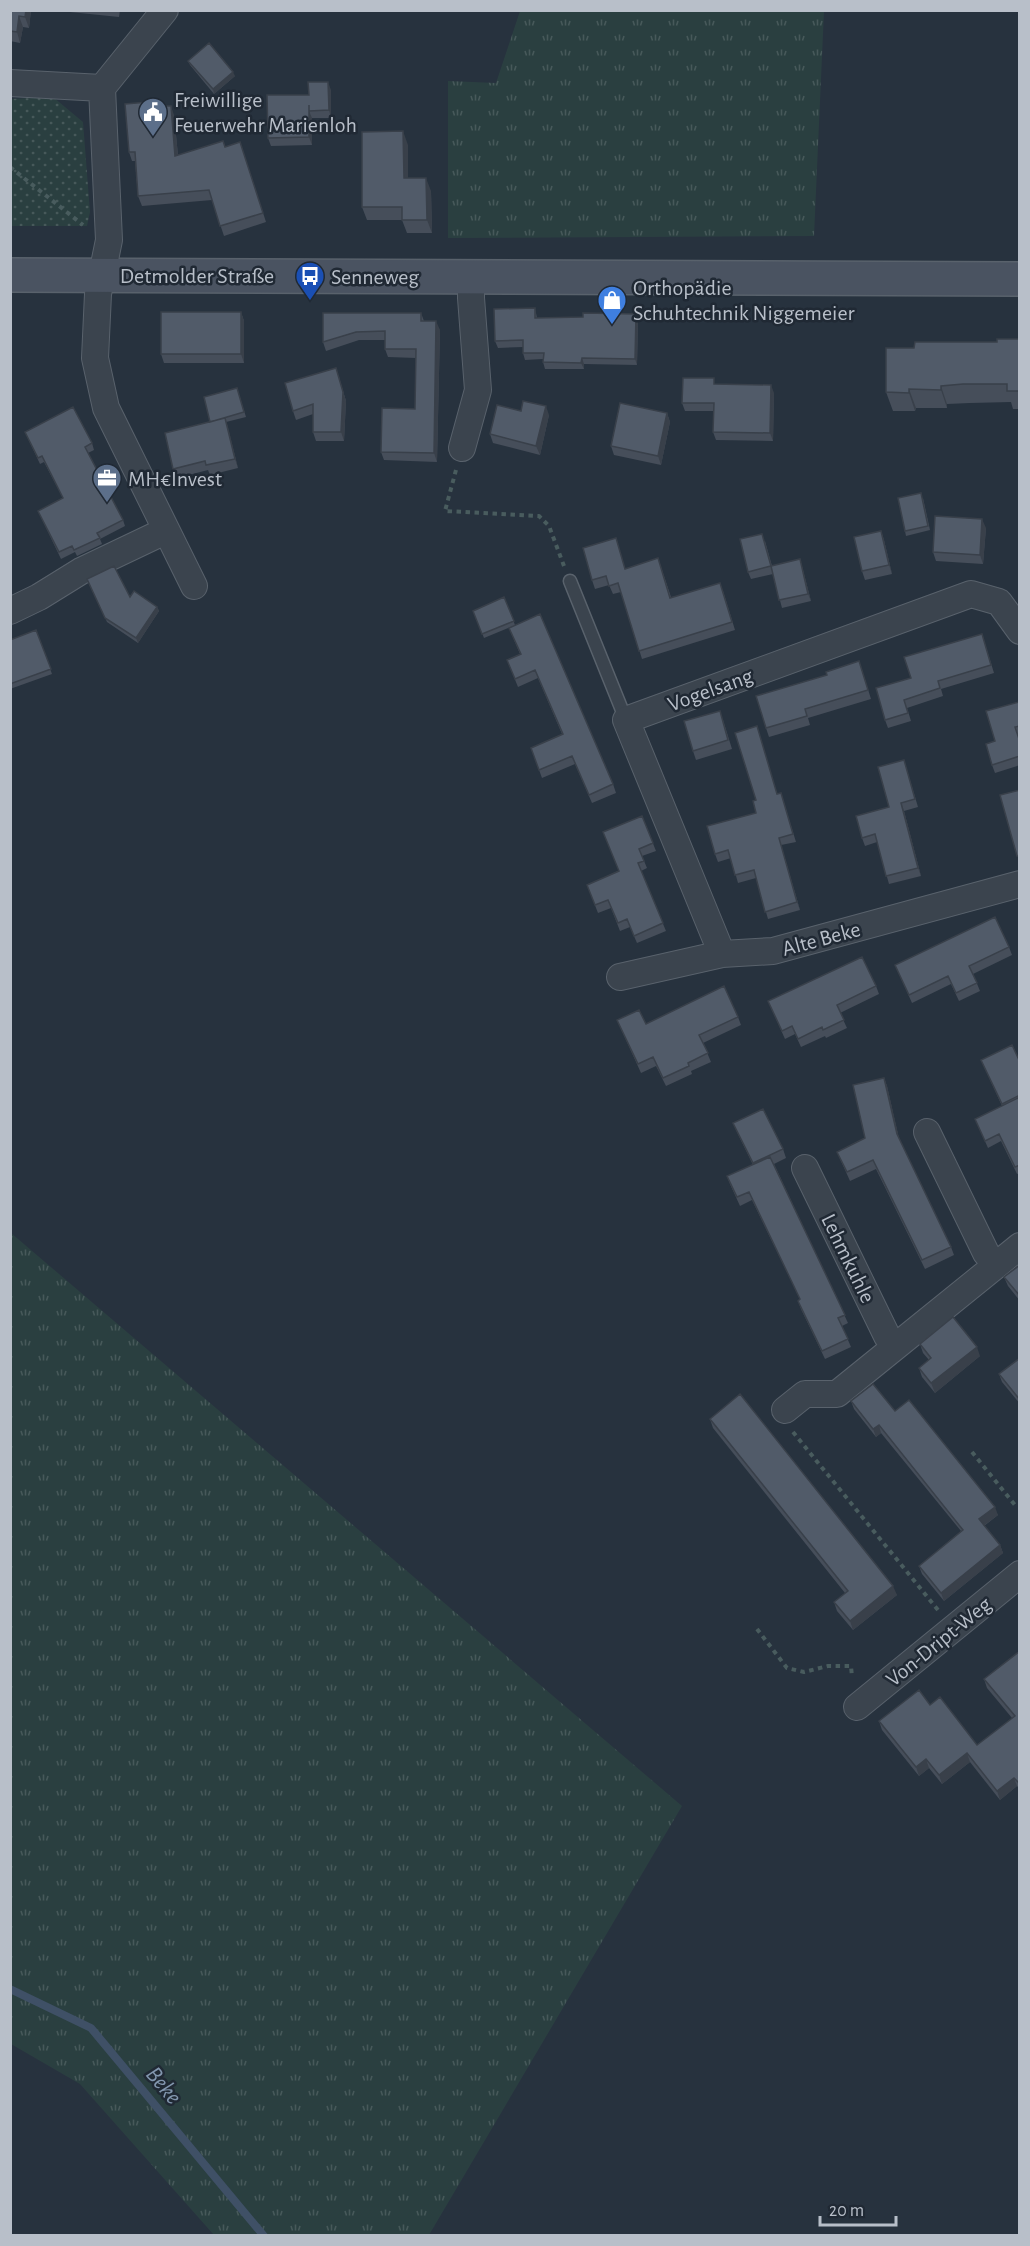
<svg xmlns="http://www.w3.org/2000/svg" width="1030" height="2246" font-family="'Alegreya Sans',sans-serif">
  <defs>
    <pattern id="grass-tufts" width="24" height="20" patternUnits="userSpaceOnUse" patternTransform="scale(1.5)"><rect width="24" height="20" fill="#2a3f40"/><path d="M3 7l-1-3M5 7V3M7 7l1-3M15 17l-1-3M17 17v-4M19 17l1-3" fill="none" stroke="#47595a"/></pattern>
    <pattern id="park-dots" width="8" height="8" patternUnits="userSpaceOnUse" patternTransform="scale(1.5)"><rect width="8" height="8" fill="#2a3f40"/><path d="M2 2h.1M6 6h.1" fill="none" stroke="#47595a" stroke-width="1.8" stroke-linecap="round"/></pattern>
  </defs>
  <rect width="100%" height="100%" fill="#27323e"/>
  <!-- grass -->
  <path fill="url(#grass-tufts)" d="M520,11H824L814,236L448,238V81L496,83Z
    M11,1233L682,1806L429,2235H214L80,2084L11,2044Z"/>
  <!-- park -->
  <path fill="url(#park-dots)" d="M53,97L83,122L90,212L87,226H11L10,99Z"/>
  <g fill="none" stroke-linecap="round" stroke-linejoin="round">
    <!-- stream -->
    <path stroke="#3f5066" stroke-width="8" d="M10,1989L91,2028L264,2236"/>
    <!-- lane casing -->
    <g stroke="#59626c" stroke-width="15">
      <path id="lane" d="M570,581L626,720"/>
    </g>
    <!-- street casing -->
    <g stroke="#59626c" stroke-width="28">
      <path id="street" d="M165,10L102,88L109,240L98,294L95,358L106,408L194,586
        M10,83L102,88
        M462,448L478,390L471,298V277
        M10,611L39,597L81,571L165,531
        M722,954L626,720L971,594L999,602L1020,631
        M620,977L722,954L773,951L1020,884
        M927,1132L986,1253L996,1265
        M805,1168L887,1336L896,1346
        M785,1410L805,1394H837L1020,1246
        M857,1707L1020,1574"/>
    </g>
    <!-- secondary casing -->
    <g stroke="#59626c" stroke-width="36">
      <path id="secondary" d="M10,275L1020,279"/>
    </g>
    <!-- path -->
    <path stroke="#495c5e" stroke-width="4" stroke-dasharray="4.5 4.5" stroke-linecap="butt" d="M10,167L83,225
      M456,470L445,511L539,516L549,526L564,566
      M793,1432L938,1610
      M972,1452L1015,1505
      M757,1629L787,1668L804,1672L828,1666H851L852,1677"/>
    <!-- lane -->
    <use href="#lane" stroke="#3b444e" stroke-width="12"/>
    <!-- street -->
    <use href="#street" stroke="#3b444e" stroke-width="26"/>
    <!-- secondary -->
    <use href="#secondary" stroke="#4a5361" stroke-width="33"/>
  </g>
  <!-- wall -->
  <path fill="#464e5a" d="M10,10H31L29,28L23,27L20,43L10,41Z
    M70,10H120L119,17L70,12Z
    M188,61L235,76L214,94L190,65Z
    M331,90V118H312V145L271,146L268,138L309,95Z
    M162,106L174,115L178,155L225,147L240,142L266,222L224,236L212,200L142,206L138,196L135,161H132L129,152Z
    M408,145V178L431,191L432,233H407L402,220H367L362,207Z
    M535,308L537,318L638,321L637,365L584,364V369H545L543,362V359L525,360L523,353V347L498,348L495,341Z
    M241,312L244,321V363H164L161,354Z
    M421,313L424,321L440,330L437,462L384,460L381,452L415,409L416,358L388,357L385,349V340H359L326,351L323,342Z
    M1020,339V409H1013L1011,402L970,403L947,404V408H916L915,411H893L886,392L914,348L997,342Z
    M339,377L346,401L344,441H316L313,432V414L296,420L293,411Z
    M716,384L774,393L773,441L716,440L713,432V411H685L682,403Z
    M237,388L246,417L226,422L238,468L210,475L208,470L177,478L173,469Z
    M521,411L549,415L540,455L493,443L490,434Z
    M667,413L670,422L661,465L614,455L611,446Z
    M25,432L92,443L94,450L88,453L123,520L125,526L100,539L102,544L77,556L75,552L61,559L38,511L63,498L44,462L40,464Z
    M923,498L930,530L906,536L905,531Z
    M986,528L983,564L936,561L933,552Z
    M881,531L884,540L892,574L865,580L862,571Z
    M616,538L625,569L658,558L671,597L723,591L735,630L642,659L621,592L613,594L609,585L595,589L592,580Z
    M765,541L772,566L800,559L811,601L782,608L773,574L751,579L748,572Z
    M89,584L157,607L159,611L138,643L107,622Z
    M504,597L515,625L613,784L616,793L592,803L575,764L542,778L531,748L562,734L538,678L518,687L507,660L520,654L509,628L513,626L484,638L473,611Z
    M36,630L52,674L10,689V640Z
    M982,634L994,673L941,689L943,696L907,708L911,721L888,728L885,720L911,678Z
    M862,670L871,699L808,718L810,725L769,737L766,728L827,675Z
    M1020,705V734L1018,735L1020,740V765L995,773L992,765L995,741Z
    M723,720L732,749L696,760L693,751Z
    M904,760L918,807L904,811L921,876L889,884L877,842L865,846L862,838L889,807Z
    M781,793L796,842L781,845L800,910L768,919L756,878L738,883L731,858L718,862L715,854L756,813L778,794Z
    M642,816L656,851L642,856L647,868L641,871L666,931L637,943L630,927L620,931L611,908L598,913L587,885L618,871Z
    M1009,947L1012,955L973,974L980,991L959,1001L951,984L912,1003L895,965Z
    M876,986L879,994L840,1013L847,1028L826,1038L825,1036L801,1047L795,1034L785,1039L768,1001Z
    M738,1017L741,1025L703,1043L711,1062L691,1071L692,1074L666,1086L656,1066L641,1073L617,1020L646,1024Z
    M981,1060L1020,1062V1173L1017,1174L1001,1141L988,1148L975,1119L1002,1106Z
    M884,1078L887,1086L899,1139L951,1247L954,1255L925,1269L876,1169L850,1181L837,1152L865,1138Z
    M733,1123L783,1149L786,1158L774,1164L848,1323L842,1326L851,1347L825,1359L801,1309L798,1301L800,1299L752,1200L740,1206L730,1184L727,1176L753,1165L737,1132Z
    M1020,1265V1301L1008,1286L1004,1277Z
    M920,1344L980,1356L935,1393L922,1377L919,1368L929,1360L923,1353Z
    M1020,1358V1404L1002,1382L999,1374Z
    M851,1401L895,1411L998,1515L984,1526L1000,1545L1003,1553L944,1601L922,1574L919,1566L961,1531L881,1433L876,1437L854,1409Z
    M710,1419L897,1595L853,1630L837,1611L834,1602L845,1593L713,1428Z
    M1020,1651V1789L1017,1786L1000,1800L970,1762L942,1784L929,1768L919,1776L882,1730L879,1721L930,1705L977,1745L1012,1718L987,1688L984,1679Z"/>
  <!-- shaded-wall -->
  <path fill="#39404a" d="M26,10H31L29,28L25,17Z
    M19,16L23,27L20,43L17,32Z
    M233,72L235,76L214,94L213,89Z
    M328,82L331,90V118L329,110Z
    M171,106L174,115L179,166L175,156Z
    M309,111L312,118V145L309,137Z
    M403,131L408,145V192L404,178Z
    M426,178L431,191L432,233L427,220Z
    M241,312L244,321V363L241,354Z
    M636,314L638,321L637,365L635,359Z
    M436,321L440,330L437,462L434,453Z
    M582,358L584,364V369L581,363Z
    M336,368L346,401L344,441L341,432Z
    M771,385L774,393L773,441L770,433Z
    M941,386L947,404V408L941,390Z
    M909,389L916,408L915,411L909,393Z
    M546,406L549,415L540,455L536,446Z
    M667,413L670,422L661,465L658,456Z
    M225,418L228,427L238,468L235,459Z
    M982,519L986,528L983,564L980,555Z
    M881,531L884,540L892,574L889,565Z
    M800,559L802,566L811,601L808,594Z
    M157,607L159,611L138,643L136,638Z
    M901,803L904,811L921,876L918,868Z
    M779,838L781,845L800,910L797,902Z
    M884,1078L887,1086L900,1142L897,1134Z
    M977,1347L980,1356L935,1393L931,1383Z
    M879,1425L881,1433L876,1437L873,1429Z
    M995,1507L998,1515L982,1527L979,1519Z
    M1000,1545L1003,1553L944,1601L941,1593Z
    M893,1586L897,1595L853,1630L850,1621Z
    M967,1753L970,1762L942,1784L939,1775Z
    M926,1759L929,1768L919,1776L916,1767Z
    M1014,1778L1017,1786L1000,1800L997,1791Z"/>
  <!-- building -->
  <path fill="#515b69" stroke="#39404a" stroke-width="1.5" d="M10,10H26L25,17L19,16L17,32L10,31Z
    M209,43L233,72L213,89L188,61Z
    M308,82H328L329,110L309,111V105V137L268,138L267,95H309Z
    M160,101L161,106H171L175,156L223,141L225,147L240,142L263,213L220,226L209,190L138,196L135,152H129L125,104Z
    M403,131L404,178H426L427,220H402V207H362V132Z
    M535,308V318L583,317V313L636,314L635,359L582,358L581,363L543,362L544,353H523V340L495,341L494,309Z
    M161,312H241V354H161Z
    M323,313H421V321H436L434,453L381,452L382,408L415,409L416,349H385V331L356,332L323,342Z
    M997,339H1020V391H1007V384H963L941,386V390L909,389V393L886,392V348H914L915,342H997Z
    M336,368L343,392L341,432H313V404L293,411L285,383Z
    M683,378H714V384L771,385L770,433L713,432L714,403H682Z
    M237,388L244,412L210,422L204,397Z
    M523,401L546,406L536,446L490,434L497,405L521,411Z
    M620,403L667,413L658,456L611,446Z
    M73,407L92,443L85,447L123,520L97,533L100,538L74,550L72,546L59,552L38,511L63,498L42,456L38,458L25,432Z
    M225,418L235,459L206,465L205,461L173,469L165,433Z
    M921,493L928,526L905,531L898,498Z
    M935,516L982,519L980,555L933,552Z
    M881,531L889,565L862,571L854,537Z
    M762,534L771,566L800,559L808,594L779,600L771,566L748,572L740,539Z
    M616,538L625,569L658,558L670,598L720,583L732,622L639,651L618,583L609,586L606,576L592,580L583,548Z
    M114,566L130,597L134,591L157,607L136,638L105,618L87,579Z
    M504,597L514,621L482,634L473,611Z
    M540,614L613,784L589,795L572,756L539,770L531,748L563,734L535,670L515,679L507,660L521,654L509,628Z
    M36,630L51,669L10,684V640Z
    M982,634L991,665L938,681L940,688L904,700L908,713L885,720L876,688L911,678L904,657Z
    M859,661L868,690L805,709L807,716L766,728L756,696L827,675L826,672Z
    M1019,702L1020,726L1015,727L1020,742V756L992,765L986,744L995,741L986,711Z
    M720,711L728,740L693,751L684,721Z
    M757,726L777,794L781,793L793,834L779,838L797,902L765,912L754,870L735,875L728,850L715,854L707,826L756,813L753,801L756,800L735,733Z
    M904,760L915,799L901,803L918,868L886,876L875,834L862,838L856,816L889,807L878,767Z
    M1020,790V856H1017L1000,795Z
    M642,816L653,843L639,849L644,861L638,863L663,923L634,936L627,919L618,923L608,900L595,905L587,885L619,871L603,832Z
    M995,917L1009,947L969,966L977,983L956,993L948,976L909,995L895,965Z
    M862,957L876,986L837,1005L844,1020L823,1030L822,1027L798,1039L792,1026L782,1031L768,1001Z
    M724,986L738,1017L699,1035L708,1053L688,1063L689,1066L663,1078L653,1057L638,1064L617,1020L639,1010L646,1024Z
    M1012,1045L1020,1062V1095L1002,1104L981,1060Z
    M884,1078L897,1134L951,1247L922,1260L873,1160L847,1172L837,1152L865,1138L853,1085Z
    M1018,1098L1020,1100V1165L1015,1167L999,1134L985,1141L975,1119Z
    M763,1109L783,1149L753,1163L733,1123Z
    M770,1157L845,1315L838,1318L848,1339L822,1351L798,1301L800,1299L749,1192L737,1197L727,1176Z
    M1020,1265V1296L1004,1277Z
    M953,1317L977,1347L931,1383L919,1368L931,1358L920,1344Z
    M1020,1358V1400L999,1374Z
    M873,1384L895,1411L909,1400L995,1507L979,1519L1000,1545L941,1593L919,1566L963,1530L879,1425L873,1429L851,1401Z
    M740,1394L893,1586L850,1621L834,1602L848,1591L710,1419Z
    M1020,1651V1784L1014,1778L997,1791L967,1753L939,1775L926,1759L916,1767L879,1721L919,1690L930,1705L940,1697L977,1745L1015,1716L984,1679Z"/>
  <!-- icons -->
  <defs>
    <g id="civic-pin" transform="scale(1.5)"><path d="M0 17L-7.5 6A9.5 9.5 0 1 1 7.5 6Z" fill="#5c6f8a" stroke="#202934"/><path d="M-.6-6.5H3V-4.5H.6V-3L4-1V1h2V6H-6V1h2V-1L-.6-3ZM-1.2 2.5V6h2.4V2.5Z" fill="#fff"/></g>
    <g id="bus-pin" transform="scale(1.5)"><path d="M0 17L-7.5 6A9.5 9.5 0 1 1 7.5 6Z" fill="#1a4fb4" stroke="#202934"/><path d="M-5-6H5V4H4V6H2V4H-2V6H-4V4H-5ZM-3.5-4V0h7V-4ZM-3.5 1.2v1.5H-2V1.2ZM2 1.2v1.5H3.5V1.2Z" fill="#fff"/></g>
    <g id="shop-pin" transform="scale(1.5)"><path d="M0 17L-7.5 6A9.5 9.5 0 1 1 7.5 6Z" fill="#3f7fe0" stroke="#202934"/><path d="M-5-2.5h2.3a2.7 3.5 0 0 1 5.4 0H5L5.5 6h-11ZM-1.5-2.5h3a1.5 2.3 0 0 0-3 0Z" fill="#fff"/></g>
    <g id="office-pin" transform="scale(1.5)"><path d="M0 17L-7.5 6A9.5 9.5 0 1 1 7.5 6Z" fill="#5c6f8a" stroke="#202934"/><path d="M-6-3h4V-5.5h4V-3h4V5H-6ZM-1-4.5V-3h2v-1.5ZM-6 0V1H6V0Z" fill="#fff"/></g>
  </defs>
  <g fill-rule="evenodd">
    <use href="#civic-pin" x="153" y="112"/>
    <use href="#bus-pin" x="310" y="276"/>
    <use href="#shop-pin" x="612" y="300"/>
    <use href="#office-pin" x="107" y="478"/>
  </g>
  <g text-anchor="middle" stroke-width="5" stroke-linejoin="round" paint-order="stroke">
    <!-- poi labels -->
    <g font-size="22" fill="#b8bfc9" stroke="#202934" text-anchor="start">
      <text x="174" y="107">Freiwillige<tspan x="174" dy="25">Feuerwehr Marienloh</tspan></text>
      <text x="331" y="284">Senneweg</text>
      <text x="633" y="295">Orthopädie<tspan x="633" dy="25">Schuhtechnik Niggemeier</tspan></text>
      <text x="128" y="486">MH€Invest</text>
    </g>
    <!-- street labels -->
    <g font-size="22" fill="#b8bfc9" stroke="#202934">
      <text x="197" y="283">Detmolder Straße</text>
      <text transform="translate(710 689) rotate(-20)" y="8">Vogelsang</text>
      <text transform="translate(821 938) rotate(-15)" y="8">Alte Beke</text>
      <text transform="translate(849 1258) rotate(64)" y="8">Lehmkuhle</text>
      <text transform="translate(938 1641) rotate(-39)" y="8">Von-Dript-Weg</text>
    </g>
    <!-- water labels -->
    <g font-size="24" font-style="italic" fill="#8296ae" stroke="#202934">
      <text transform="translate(164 2085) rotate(50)" y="8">Beke</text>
    </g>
  </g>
  <!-- border -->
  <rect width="1030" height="2246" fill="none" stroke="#b8bfc9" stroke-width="24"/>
  <!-- scale -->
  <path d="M820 2216v9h76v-9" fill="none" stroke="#b8bfc9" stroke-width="3"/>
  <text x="829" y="2216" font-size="18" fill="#b8bfc9" stroke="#202934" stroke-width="4.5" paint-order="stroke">20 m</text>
</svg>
